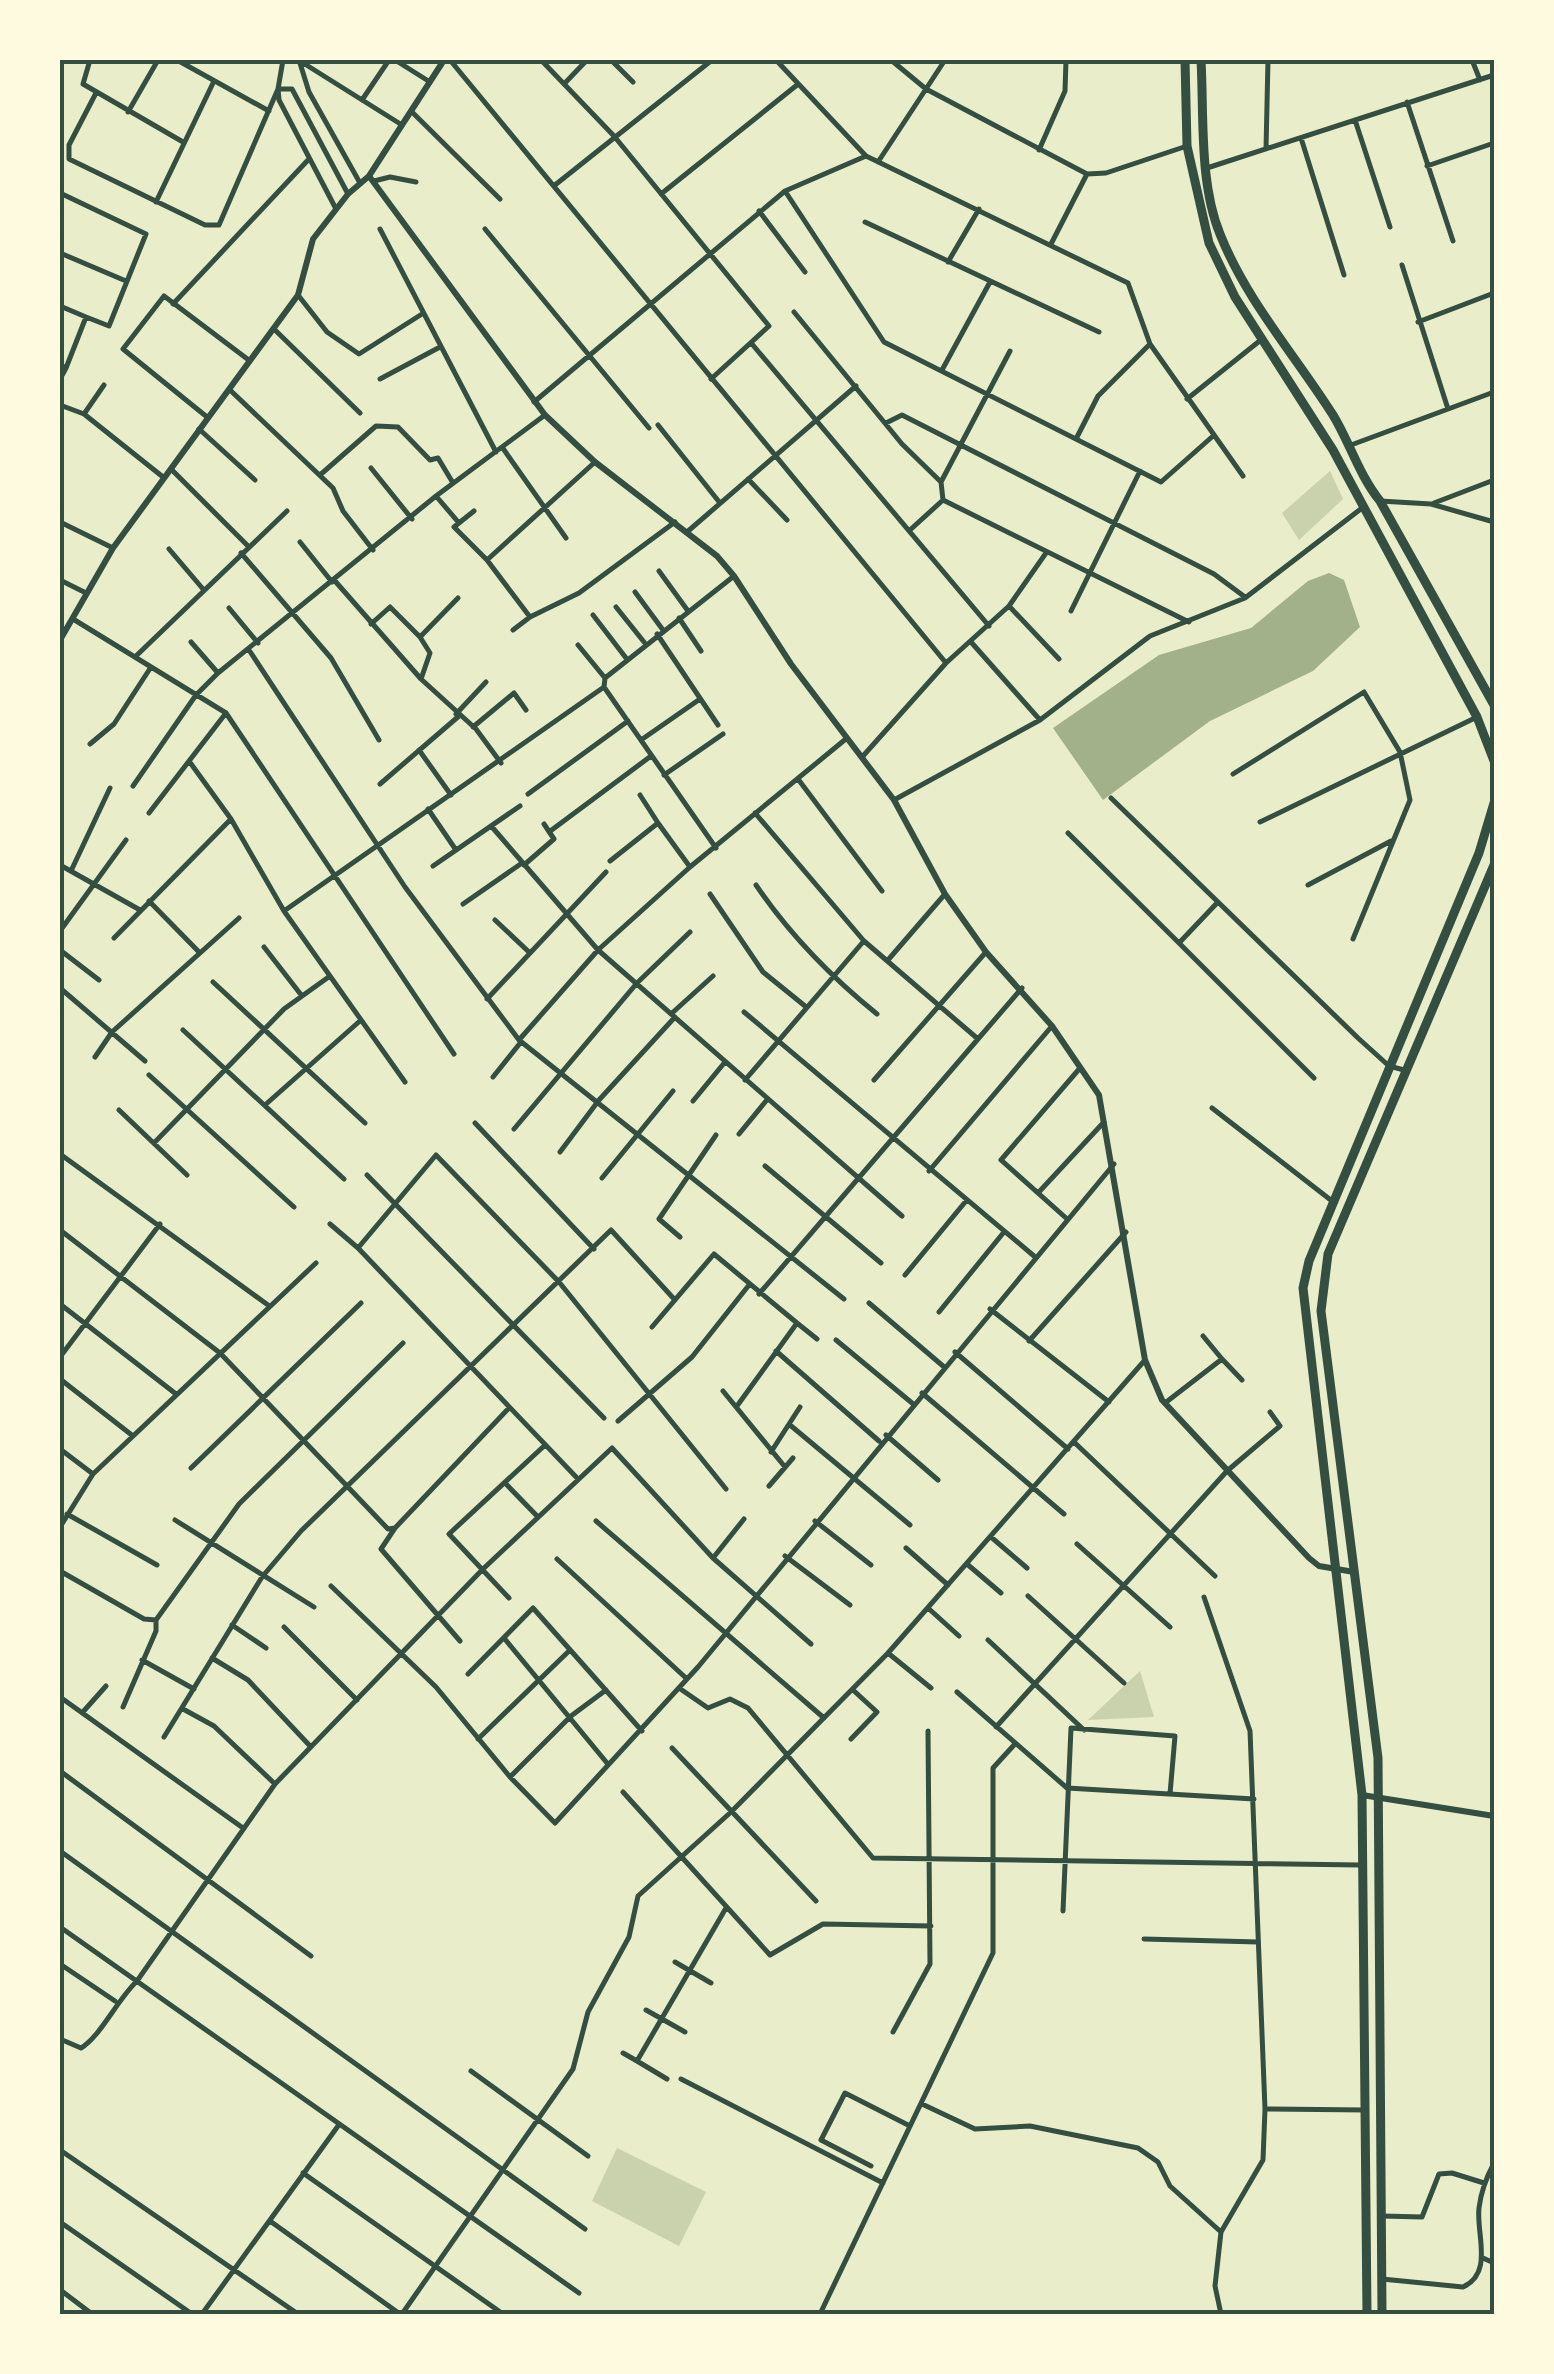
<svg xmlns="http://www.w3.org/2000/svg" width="1554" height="2374" font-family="'Noto Sans',sans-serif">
  <rect width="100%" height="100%" fill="#e9edc9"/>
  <!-- green -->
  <path fill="#cad2ad" d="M1330,471L1343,499L1299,540L1282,513Z
    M1140,1671L1154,1717L1088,1720Z
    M617,2148L706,2192L679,2246L592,2201Z"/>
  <!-- water -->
  <path fill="#a3b18a" d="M1329,573L1344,580L1360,627L1313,671L1210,721L1103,800L1053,728L1159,655L1251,628L1308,581Z"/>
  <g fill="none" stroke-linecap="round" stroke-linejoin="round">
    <!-- minor -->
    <path stroke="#344e41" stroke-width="5" d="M90,60L83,84L183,142
      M177,60L269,111
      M299,60L309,92L360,183
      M395,60L430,82
      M450,60L946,663
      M541,60L614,136L769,326L711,379
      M611,60L633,82
      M776,60L866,156L1128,283L1150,344L1243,476
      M891,60L926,89L1087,174L1106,173L1187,146
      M1472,60L1480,80
      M300,61L402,125
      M564,84L587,60
      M96,93L69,145V159L205,225H219L278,89L283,60
      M362,100L389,60
      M1407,102L1453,241
      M411,111L500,199
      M128,112L158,60
      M1355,120L1390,227
      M1301,138L1344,275
      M1266,149L1268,60
      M1039,150L1065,91L1066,60
      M878,162L945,60
      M1427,166L1494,143
      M1207,168L1494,75
      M374,181L390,177L416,182
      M555,185L712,60
      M785,191L884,342L1161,482L1213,436
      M60,193L146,234L109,326L86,317L66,368
      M661,194L797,85
      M156,202L214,81
      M336,209L279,100L278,89H292L348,194
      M759,211L805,272
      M865,222L1099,332
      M380,229L496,452
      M485,229L649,428
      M1051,244L1087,174
      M60,253L126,281
      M948,262L979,209
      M1402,265L1448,409
      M298,295L327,332L359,354L422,314
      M173,304L308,160
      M60,306L86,317
      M794,312L902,444L941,482
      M1418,322L1494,293
      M275,330L360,413
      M752,344L989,626
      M60,365L66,368L60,379
      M942,370L990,282
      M380,379L440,347
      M230,390L333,488L343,511L373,550
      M1187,399L1262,339
      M534,402L785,191L866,156
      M60,405L84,414L163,477
      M84,414L104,385
      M207,417L123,349L164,296L250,361
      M886,423L902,415L1214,574L1245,597
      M658,425L720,503
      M199,429L255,480
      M1076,439L1098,396L1150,344
      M1351,445L1494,392
      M502,447L566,538
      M371,468L412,519
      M171,469L248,546
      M320,475L376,426L398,427L430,460L438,458L453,483
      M748,479L787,520
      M436,496L459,523
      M943,500L1189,622
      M943,500L941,482L1010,351
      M1380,501L1431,504L1494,522
      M1434,503L1494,480
      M474,511L454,527L487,560L530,617L579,593L675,522
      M60,522L113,548
      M910,530L943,500
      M687,532L856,386
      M300,542L332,582
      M169,549L203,589
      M241,553L331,658L379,740
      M487,560L595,462
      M659,571L688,611
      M60,580L84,592
      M335,581L421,679L476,729L501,763
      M635,592L663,630
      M1009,606L1059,659
      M616,607L644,642
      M229,608L258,643
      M1071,611L1140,471
      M593,615L626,658
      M679,618L701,651
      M73,619L226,713L454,1054
      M371,624L390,607L420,637L458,598
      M513,630L530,617
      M657,634L718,725
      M420,637L430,653L421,679
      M191,642L218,673
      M971,642L1040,720
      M578,645L605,678L604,687L716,848
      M249,650L405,887L519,1040L844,1299
      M136,656L287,511
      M605,678L734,576
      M456,714L486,682
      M473,727L514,693L526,710
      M641,740L700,699
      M90,744L114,724L151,667
      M419,750L451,795
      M863,756L946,663L1009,606L1046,553
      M189,761L231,819L284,911L405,1082
      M1233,774L1364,692L1400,752L1410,800L1353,939
      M664,775L723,734
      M798,779L882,891
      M380,784L459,716
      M133,786L196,695L218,673L436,496L545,415
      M528,794L628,721
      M1111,798L1358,1038L1389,1066L1404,1070
      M894,800L1040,720L1150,636L1245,598L1362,508
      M428,809L456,850
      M149,813L226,713
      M755,813L864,941L978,1039L759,1294
      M1260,822L1477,717
      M658,823L690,867
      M492,827L598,950L902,1216
      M549,832L651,756
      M1068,833L1179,943L1217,903
      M610,861L658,823L640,795
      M60,865L140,910
      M524,865L554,839L544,824
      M433,866L520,806
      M71,871L110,788
      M756,885C790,935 830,976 877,1014
      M1308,885L1391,841
      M710,894L763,972L805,1006
      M149,901L198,951
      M463,904L522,863
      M284,911L604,687
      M495,920L530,953
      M60,931L126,840
      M114,938L231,819
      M1179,943L1314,1078
      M264,947L302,996
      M60,950L99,980
      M888,960L945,894
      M213,982L365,1123
      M60,988L145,1061
      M487,999L606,872
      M744,1012L1034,1256
      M671,1014L713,976
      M183,1030L344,1179
      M978,1039L1022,988
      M519,1040L598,950L690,867L847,738
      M95,1057L112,1032L239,918
      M149,1075L294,1207
      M493,1077L521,1042
      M745,1080L863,942
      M874,1080L986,952
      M693,1101L725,1062
      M265,1105L361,1020
      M1212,1108L1332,1201
      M119,1110L187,1175
      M475,1123L594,1249
      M514,1129L637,983L690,932
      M739,1134L766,1101
      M154,1143L284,1009L330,976
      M560,1152L599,1100L675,1017
      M60,1154L268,1305
      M765,1166L881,1263
      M929,1171L1052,1026
      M367,1175L604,1418
      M602,1178L673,1091
      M1038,1193L1104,1122
      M1066,1218L1001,1160L1080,1068
      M330,1224L358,1248L578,1479
      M60,1230L220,1353L388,1529L395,1528L509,1408
      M680,1237L659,1219L716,1135
      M358,1248L436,1155L559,1282L726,1489
      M905,1275L966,1201
      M869,1303L943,1366
      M60,1304L176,1394
      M990,1309L1109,1402
      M939,1312L1004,1232
      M797,1323L817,1339
      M652,1327L714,1254L797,1323L737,1406
      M836,1340L912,1403
      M1029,1341L1126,1232
      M776,1351L879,1441
      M955,1352L1068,1449
      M60,1357L160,1224
      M1222,1359L1242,1380
      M60,1379L133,1436
      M723,1391L785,1467
      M922,1393L1064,1514
      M1165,1403L1222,1359L1203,1336
      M618,1421L692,1357L749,1285
      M790,1425L910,1525
      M886,1435L938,1480
      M1075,1443L1215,1576
      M60,1449L93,1474
      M771,1452L800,1407
      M191,1468L361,1303
      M507,1485L538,1517
      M769,1486L793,1458
      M67,1514L157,1565
      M175,1520L314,1607
      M596,1521L824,1718
      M815,1521L871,1565
      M60,1527L93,1474L316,1263
      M395,1528L381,1549L460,1641
      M991,1537L1027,1568
      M1077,1544L1170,1627
      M906,1548L948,1585
      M785,1556L850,1605
      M713,1558L744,1519
      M557,1559L687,1679
      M967,1564L1001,1593
      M60,1571L144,1619L156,1620L239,1504L403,1343
      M331,1586L436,1687L510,1777L555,1823L698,1667L1114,1164
      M1028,1596L1124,1683
      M1204,1597L1250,1731L1265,2109L1366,2110
      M509,1598L449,1534L544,1446
      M928,1608L959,1636
      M232,1625L266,1648
      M284,1627L357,1700
      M504,1638L607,1763
      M988,1640L1084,1730
      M888,1653L931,1688
      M212,1658L248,1680L311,1747
      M142,1660L194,1689
      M468,1674L533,1608L642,1731
      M679,1688L708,1708L730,1699L748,1708L873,1858L1360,1865
      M957,1692L1067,1788L1254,1799
      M60,1697L243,1828
      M123,1707L156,1631V1620
      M183,1709L214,1726L275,1784
      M82,1713L106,1686
      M996,1727L1227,1471L1280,1426L1270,1412
      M164,1737L262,1577L301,1531L611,1230L675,1300
      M478,1739L569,1651
      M851,1739L877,1712L853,1690
      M672,1748L816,1901
      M60,1771L311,1956
      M510,1777L571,1716L606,1690
      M623,1792L770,1955L823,1924L931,1926
      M60,1851L585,2229
      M1063,1911L1071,1728L1175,1736L1170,1794
      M60,1927L579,2293
      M1144,1939L1258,1942
      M675,1962L711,1983
      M60,1964L115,2001
      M646,2010L685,2032
      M893,2032L930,1964L928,1731
      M60,2039L81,2048C100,2037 117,2000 137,1981L275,1784L483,1569L612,1448L713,1558L811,1644
      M623,2053L637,2061
      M471,2071L588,2156
      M667,2079L637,2061L726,1908
      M681,2079L883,2183
      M922,2104L975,2129L1030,2126L1138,2148L1158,2162L1170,2186L1221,2232
      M60,2150L298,2314
      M871,2166L821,2140L845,2093L910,2126
      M303,2173L503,2314
      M1382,2216L1422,2217L1439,2174L1452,2173L1484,2183
      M270,2221L400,2314
      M60,2222L192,2314
      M1483,2258L1494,2263
      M1382,2279L1463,2287C1494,2273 1476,2234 1479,2208C1481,2191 1486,2178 1494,2163
      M63,2292L92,2314
      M60,2313L63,2312
      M202,2314L338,2126
      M402,2314L573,2069L588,2012L629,1937L638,1896L731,1812L888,1653L1145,1360
      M820,2314L993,1953V1768L1014,1745
      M1221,2314L1215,2286L1221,2232L1263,2160L1265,2109"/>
    <!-- tertiary -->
    <path stroke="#344e41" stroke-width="6" d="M369,176L545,415L595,462L717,556L734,576L791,664L894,800L945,894L986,952L1052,1026L1099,1095L1145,1360L1162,1400L1309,1558L1319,1566L1354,1572
      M60,640L113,548L298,295L313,239L348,194L369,176L444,60
      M1362,1795L1494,1816"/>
    <!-- trunk -->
    <path stroke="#344e41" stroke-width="9" d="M1185,60L1187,146L1209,243L1235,297L1333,450L1477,717L1494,761
      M1201,60C1204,115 1199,183 1220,234C1246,300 1295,355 1333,415C1350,443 1359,475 1380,501L1494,705
      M1367,2314L1362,1795L1303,1288L1309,1261L1479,853L1494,803
      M1382,2314L1378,1758L1321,1311L1328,1254L1494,865"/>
  </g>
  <!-- border -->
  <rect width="1554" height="2374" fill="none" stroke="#fefae0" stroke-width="125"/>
  <rect x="62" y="62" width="1430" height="2250" fill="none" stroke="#344e41" stroke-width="4"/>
</svg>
